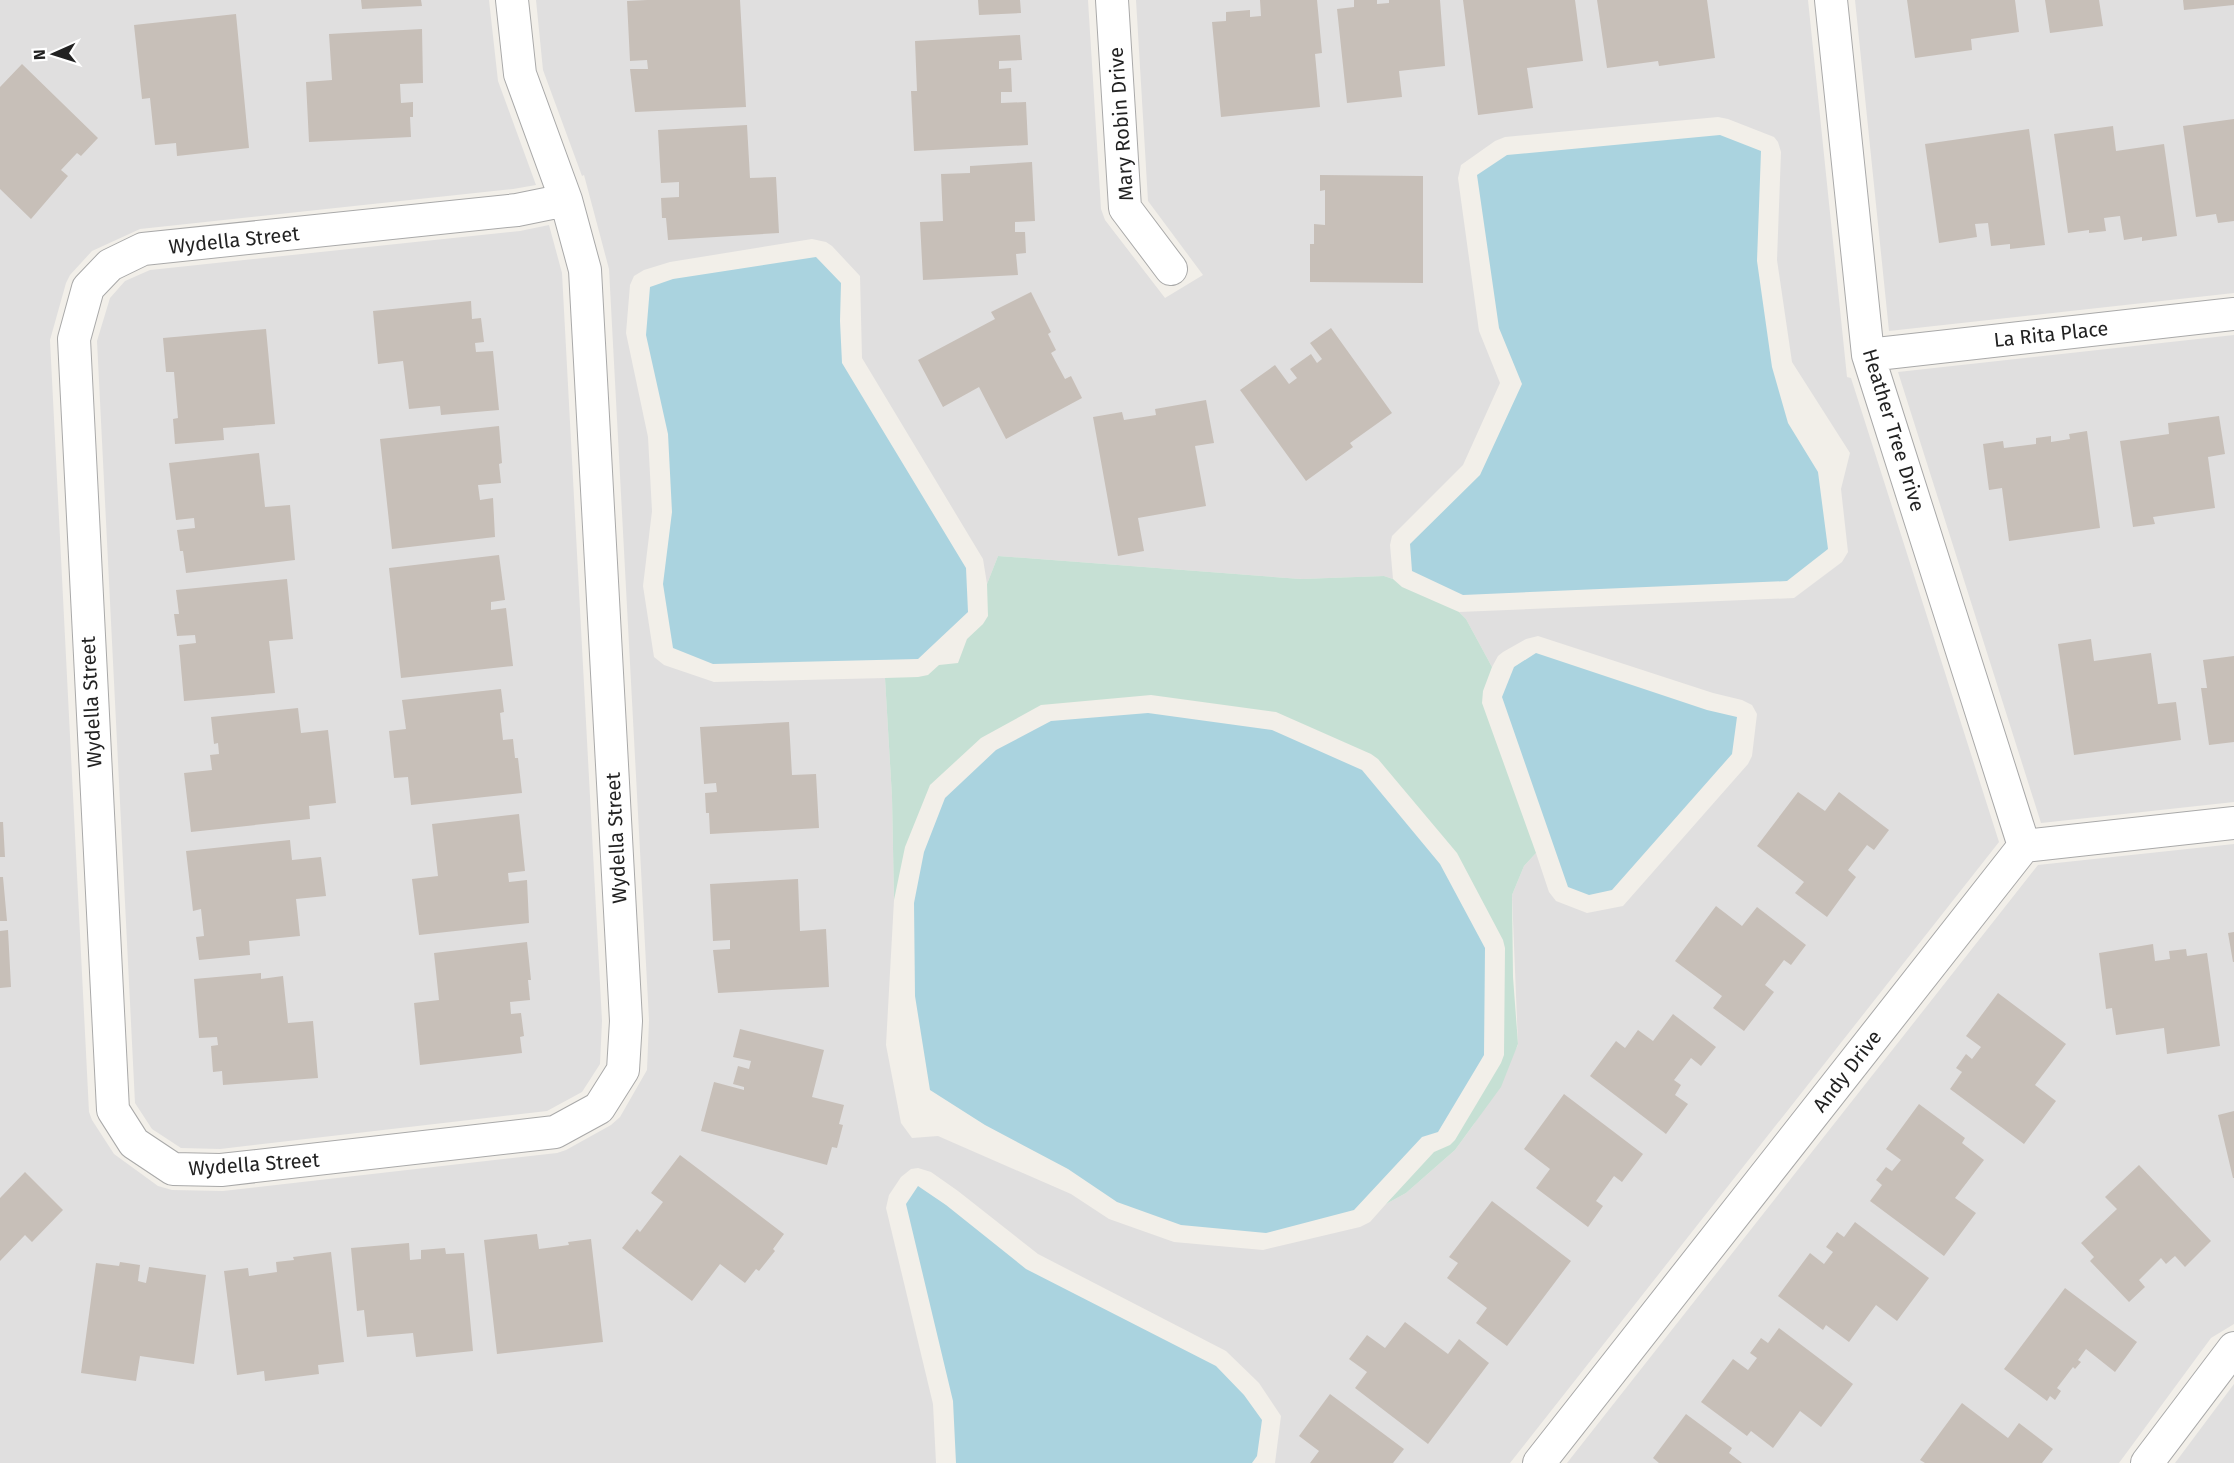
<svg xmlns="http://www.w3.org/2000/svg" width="2234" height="1463" font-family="'Fira Sans',sans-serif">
  <rect width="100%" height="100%" fill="#f2efe9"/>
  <!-- residential -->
  <path fill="#e0dfdf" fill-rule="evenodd" d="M0,0H489L498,81L536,185L513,189L140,229L92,251L70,275L66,283L50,340L89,1112L92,1120L114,1154L158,1186L172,1190L223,1191L557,1153L566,1150L611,1125L620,1117L647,1070L649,1020L609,269L584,175L582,176L543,70L536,0H1088L1101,209L1105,220L1165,298L1203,275L1148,201L1136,0H1808L1847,377L1851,378L1999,842L1510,1463H1275L1281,1416L1259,1383L1226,1351L1038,1254L958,1191L931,1172L918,1168L911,1169L901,1177L889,1195L886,1208L933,1404L936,1463H0ZM1718,117L1728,119L1774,137L1778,142L1781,152L1777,260L1792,362L1850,453L1841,489L1848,552L1842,562L1794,598L1459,612L1466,619L1492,667L1498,656L1503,652L1526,639L1538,636L1713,693L1742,700L1752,705L1757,714L1752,756L1748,764L1623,906L1587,913L1556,901L1549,892L1536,853L1524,866L1512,895L1518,1045L1474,1124L1455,1150L1406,1193L1386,1204L1370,1222L1360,1227L1263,1250L1174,1242L1109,1219L1071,1194L938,1136L912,1138L901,1123L886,1045L894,900L892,797L885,678L714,682L664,665L654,657L643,586L652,511L648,437L626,333L630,285L634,276L644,270L670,262L812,239L826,242L832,246L860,276L862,358L983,559L987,584L998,556L1301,579L1384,576L1393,579L1390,545L1392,536L1463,465L1500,383L1479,331L1458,178L1461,165L1495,141L1505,137Z
    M1855,0H2234V293L1889,331Z
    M549,225L562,273L602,1021L600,1064L582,1092L547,1111L220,1149L181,1148L152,1129L135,1103L97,341L110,298L125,281L150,270L520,231Z
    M2234,335V802L2041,823L1898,372Z
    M2234,844V1324L2211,1338L2119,1463H1567L2038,865Z
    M2234,1384V1463H2175Z"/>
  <!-- wetland -->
  <path fill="#c6e0d4" d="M998,556L1301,579L1384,576L1393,579L1402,587L1459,612L1466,619L1492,667L1483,691L1482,703L1536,853L1524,866L1512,895L1513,977L1518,1044L1501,1087L1455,1150L1406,1193L1386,1204L1434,1152L1450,1145L1455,1140L1501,1063L1504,1055L1505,948L1503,940L1457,853L1378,759L1371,754L1276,712L1151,695L1041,705L981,738L930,785L905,847L894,900L892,797L885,678L918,677L928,675L939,665L958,663L967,639L983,624L988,616L987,584Z"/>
  <!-- water -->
  <path fill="#aad3df" d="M1720,135L1761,151L1757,261L1772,367L1788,423L1818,472L1828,549L1787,581L1463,595L1412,571L1410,544L1480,475L1522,384L1499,328L1477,175L1507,155Z
    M816,257L841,283L840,321L842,363L966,568L968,612L918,659L713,664L673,648L663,584L672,512L668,434L646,335L650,287L673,279Z
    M1536,653L1707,710L1737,717L1732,754L1612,890L1589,895L1568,887L1502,697L1514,667Z
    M1148,713L1272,730L1362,770L1440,864L1485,948L1484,1055L1438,1132L1422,1137L1354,1210L1266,1233L1181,1225L1117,1202L1068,1169L985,1125L930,1090L915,996L914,903L924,852L945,798L996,750L1051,721Z
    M918,1186L946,1205L1026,1269L1216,1366L1244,1395L1262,1420L1257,1456L1252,1463H956L953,1401L906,1204Z"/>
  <!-- building -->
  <path fill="#c7bfb8" d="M361,0H421L422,6L362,9Z
    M647,0H740L746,107L635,112L630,69H648L647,60L630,61L627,1Z
    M978,0H1020L1021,13L979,15Z
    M1260,0H1317L1322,53L1315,54L1320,107L1221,117L1212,22L1226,21V12L1250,10V17L1261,16Z
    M1354,0H1377V4L1389,3V0H1440L1445,66L1399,71L1402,97L1347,103L1337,9L1354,7Z
    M1463,0H1575L1583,61L1527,68L1533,108L1478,115Z
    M1597,0H1707L1715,58L1659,66L1658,61L1607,68Z
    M1907,0H2015L2019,32L1971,39L1972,50L1915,58Z
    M2045,0H2099L2103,26L2050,33Z
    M2183,0H2234V5L2184,10Z
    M236,14L249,148L177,156L176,143L155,145L150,98L142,99L134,25Z
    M422,29L423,83L400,84L401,103L413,102V117H410L411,137L309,142L306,82L332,80L329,34Z
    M1020,35L1022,60L999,61V69L1011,68L1012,92H1001V103L1026,102L1028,145L914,151L911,91H917L915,41Z
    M22,64L98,138L81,156L77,153L61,170L68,176L31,219L0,189V87Z
    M2234,119V221L2218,223L2216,214L2196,217L2183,126Z
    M747,125L750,178L776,177L779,233L668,240L666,218H662L661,198L679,197V182L661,183L658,130Z
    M2113,126L2116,151L2164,144L2177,236L2142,241V237L2124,240L2120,216L2104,218L2106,231L2089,233V230L2068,233L2054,134Z
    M2029,129L2045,245L2010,249V244L1991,246L1988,223L1975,224L1977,237L1939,243L1925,144Z
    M1032,162L1035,221L1015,222V232H1025L1026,253L1016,254L1018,275L923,280L920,222L943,221L941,174L970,173V166Z
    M1320,175L1423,176V283L1310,282V244H1314V224L1325,225V190L1320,191Z
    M1031,292L1051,332L1048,334L1056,350L1051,353L1065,379L1071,376L1082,398L1006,439L979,387L943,407L918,360L995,319L991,312Z
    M471,301L472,319L481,318L484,342L475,343L476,352L493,351L499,410L441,415L440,406L409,409L403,361L378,364L373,311Z
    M1331,328L1392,413L1350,443L1353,447L1306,481L1240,390L1275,365L1289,384L1297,378L1290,369L1311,354L1317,363L1322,359L1310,343Z
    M266,329L275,424L223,428L224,440L175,444L173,419L178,418L174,372H166L163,338Z
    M1206,400L1214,443L1195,446L1206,506L1138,518L1144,551L1118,556L1093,417L1122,412L1124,420L1156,415L1155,409Z
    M2219,416L2225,454L2208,457L2215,508L2153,517L2155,524L2133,527L2120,441L2169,434L2168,423Z
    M499,426L502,463L499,464L501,483L478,485L480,500L493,498L495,537L392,549L380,439Z
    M2087,431L2100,528L2009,541L2002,488L1989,490L1983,444L2003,441L2004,448L2036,444V438L2051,436V442L2070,439L2069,434Z
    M259,453L265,507L290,505L295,560L186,573L183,551H180L177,530L195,528L194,518L176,520L169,463Z
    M499,555L505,600L491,602V610L506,608L513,666L401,678L389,568Z
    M287,579L293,639L269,641L275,693L184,701L179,645L196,643L195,635L177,636L174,614H179L176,590Z
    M2091,639L2094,661L2151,653L2158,704L2176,702L2181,740L2074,755L2058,644Z
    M2234,656V742L2209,745L2201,688H2207L2203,660Z
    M501,689L504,712L500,713L503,740L513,739L515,758H518L522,793L411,805L408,777L394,778L389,731L406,729L402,700Z
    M298,708L301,733L328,730L336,803L309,806L310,819L191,832L184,773L212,770L210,755L219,754L218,743L214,744L211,717Z
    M789,722L792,775L816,774L819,828L710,834L709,813H706L705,793L717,792L716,783L704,784L700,727Z
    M1798,792L1825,811L1839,792L1889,830L1874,850L1867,845L1848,870L1856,877L1827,917L1795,893L1804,882L1757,846Z
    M519,814L525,871L508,873L509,882L527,880L529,923L419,935L412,879L438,876L432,824Z
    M0,822H3L5,857H0Z
    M290,840L292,860L321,857L326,896L296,899L300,936L249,941L250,955L199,960L196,937L204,936L201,909L193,911L186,851Z
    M0,877H3L7,921H0Z
    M798,879L800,931L826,929L829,987L718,993L713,950L730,949V940L713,941L710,884Z
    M1716,906L1742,926L1757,907L1806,945L1791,965L1784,960L1765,985L1774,992L1744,1031L1713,1008L1722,996L1675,961Z
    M8,930L11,987L0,988V931Z
    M2234,932V962H2233L2228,933Z
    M527,942L531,980H528L530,1000L510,1002L511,1014L521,1013L524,1036L520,1037L522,1053L420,1065L414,1003L439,1000L434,953Z
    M2153,944L2155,961L2170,959L2169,951L2186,949L2187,956L2207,953L2220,1046L2167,1054L2164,1028L2116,1035L2112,1008L2106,1009L2099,953Z
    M261,973V979L283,976L288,1023L313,1021L318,1078L223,1085L222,1071L213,1072L211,1046L218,1045L217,1037L199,1038L194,979Z
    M1998,993L2066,1044L2035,1085L2056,1101L2024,1144L1950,1089L1962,1072L1956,1068L1966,1054L1972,1059L1981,1047L1966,1036Z
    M1673,1014L1716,1047L1701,1066L1691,1058L1674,1080L1681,1085L1675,1095L1688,1104L1666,1134L1590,1076L1616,1041L1625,1048L1638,1030L1653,1041Z
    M740,1029L824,1050L812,1097L844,1105L839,1124L843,1125L837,1148L832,1147L827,1165L701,1131L714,1082L744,1090V1087L733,1084L738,1066L749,1069L751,1061L733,1057Z
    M1564,1094L1643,1154L1622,1182L1614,1176L1596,1201L1603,1206L1588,1227L1536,1188L1550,1169L1524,1149Z
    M1919,1104L1965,1138L1962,1143L1984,1160L1955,1198L1976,1213L1944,1256L1870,1201L1882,1185L1876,1180L1886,1167L1892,1171L1901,1160L1886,1149Z
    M2234,1111V1178H2233L2218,1115Z
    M680,1155L784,1234L773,1249L775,1251L759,1271L756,1269L745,1283L720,1264L692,1301L622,1248L637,1229L640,1232L663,1202L651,1193Z
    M2139,1165L2211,1241L2185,1267L2175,1256L2166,1264L2161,1258L2139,1280L2145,1287L2129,1302L2090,1261L2094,1257L2081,1243L2117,1209L2105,1197Z
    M25,1172L63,1210L32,1242L25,1235L0,1261V1198Z
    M1492,1201L1571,1261L1507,1346L1476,1323L1487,1308L1447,1278L1458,1263L1449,1257Z
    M1855,1222L1929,1278L1897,1321L1876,1305L1849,1342L1826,1325L1823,1330L1778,1296L1810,1253L1824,1264L1833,1252L1826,1247L1837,1232L1844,1237Z
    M537,1234L539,1249L569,1245L568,1242L591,1239L603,1342L497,1354L484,1240Z
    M409,1243L410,1260L421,1259V1250L445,1248L446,1254L464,1253L473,1351L416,1357L413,1333L367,1337L364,1310L357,1311L351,1248Z
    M331,1252L344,1362L318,1365L319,1374L265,1381L264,1371L237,1375L224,1271L248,1268L249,1276L277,1272L276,1262L294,1260L293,1257Z
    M120,1262L140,1265L138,1281L146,1283L149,1267L206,1275L194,1364L140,1356L136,1381L81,1373L96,1263L119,1266Z
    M2065,1288L2137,1342L2115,1372L2086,1349L2078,1360L2081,1362L2075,1369L2073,1367L2057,1388L2061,1391L2055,1400L2050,1396L2047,1401L2004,1369Z
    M1405,1322L1448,1354L1459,1339L1489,1363L1428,1444L1355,1388L1367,1372L1349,1359L1367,1335L1385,1348Z
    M1779,1328L1853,1384L1821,1427L1800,1411L1773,1448L1751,1431L1747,1436L1701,1402L1733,1359L1748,1370L1757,1358L1750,1353L1761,1338L1768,1343Z
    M1330,1394L1404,1449L1393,1463H1310L1319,1451L1299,1436Z
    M1962,1403L2008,1438L2019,1423L2053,1449L2042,1463H1925L1920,1460Z
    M1686,1414L1732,1448L1729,1453L1742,1463H1659L1653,1458Z"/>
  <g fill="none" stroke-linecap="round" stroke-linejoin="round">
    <!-- minor casing -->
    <g stroke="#a9a9a9" stroke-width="34">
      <path id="minor" d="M512,0L520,74L566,200L585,270L626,1021L623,1070L599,1108L555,1132L221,1170L173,1169L134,1143L113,1110L74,339L88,288L110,265L143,249L517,210L566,200
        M1112,0L1125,208L1171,269
        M1831,0L1868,355L2024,846
        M1868,355L2234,314
        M1539,1463L2024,846L2234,823
        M2147,1463L2234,1348"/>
    </g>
    <!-- minor -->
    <use href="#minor" stroke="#fff" stroke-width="32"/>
  </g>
  <g text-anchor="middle" stroke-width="4.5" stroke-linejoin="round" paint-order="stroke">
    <!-- street labels -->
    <g font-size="20" fill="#222" stroke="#fff">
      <text transform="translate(1121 124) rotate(-94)" y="7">Mary Robin Drive</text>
      <text transform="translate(234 240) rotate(-6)" y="7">Wydella Street</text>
      <text transform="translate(2051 334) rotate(-6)" y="7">La Rita Place</text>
      <text transform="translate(1894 430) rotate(73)" y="7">Heather Tree Drive</text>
      <text transform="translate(91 702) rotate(-93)" y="7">Wydella Street</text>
      <text transform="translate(616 838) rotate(-93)" y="7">Wydella Street</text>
      <text transform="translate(1847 1071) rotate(-52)" y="7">Andy Drive</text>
      <text transform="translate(254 1164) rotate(-4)" y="7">Wydella Street</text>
    </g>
  </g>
  <!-- north arrow -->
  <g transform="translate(54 54) rotate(267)" stroke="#ffffff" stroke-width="4.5" paint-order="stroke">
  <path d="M0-4.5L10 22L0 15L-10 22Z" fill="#222222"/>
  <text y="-9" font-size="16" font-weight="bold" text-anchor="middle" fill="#222222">N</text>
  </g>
</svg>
